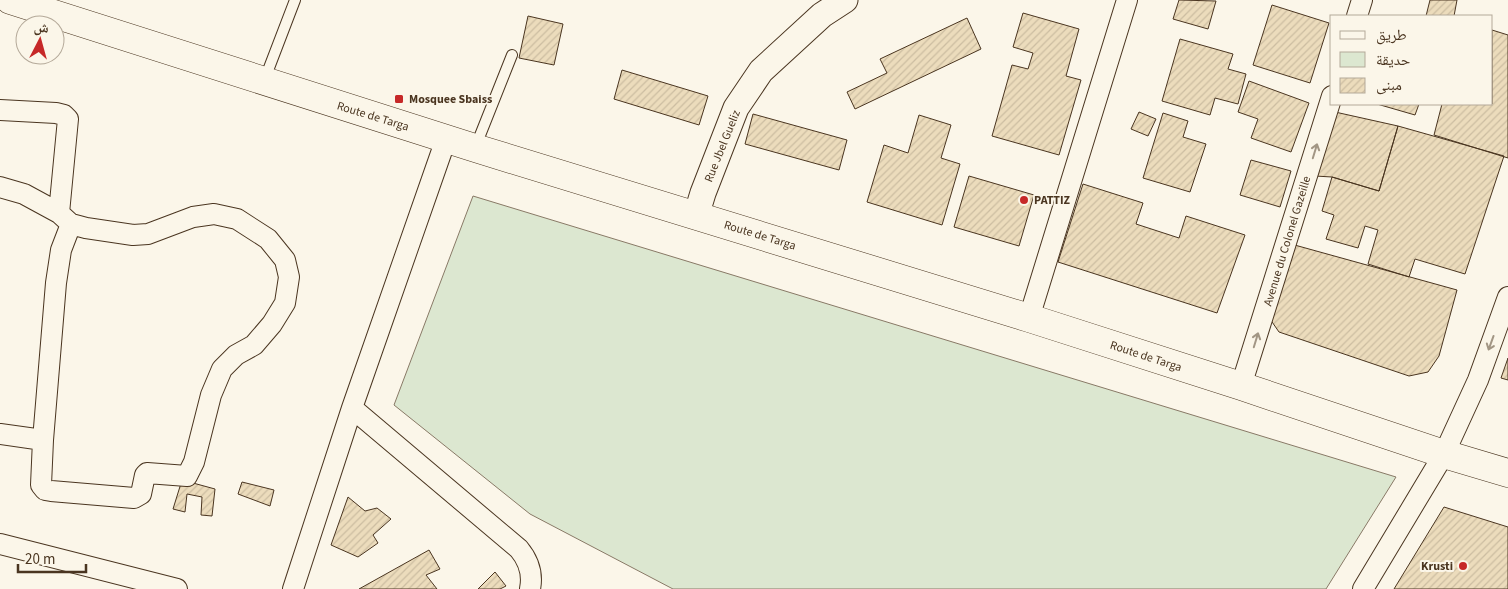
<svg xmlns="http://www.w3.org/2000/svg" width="1508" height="589" font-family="'Source Sans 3','Noto Naskh Arabic',sans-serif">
  <defs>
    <pattern id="building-hatch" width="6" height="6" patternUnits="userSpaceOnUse" patternTransform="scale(1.25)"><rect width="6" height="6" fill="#ecdcbc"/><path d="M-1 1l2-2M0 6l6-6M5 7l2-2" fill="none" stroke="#ccbda1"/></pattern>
  </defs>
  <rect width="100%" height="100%" fill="#fbf6e9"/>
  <!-- park -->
  <path fill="#dce7d0" stroke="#887966" d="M473,196L1396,477L1326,589H673L530,514L394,405Z"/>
  <!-- building -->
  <path fill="url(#building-hatch)" stroke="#4a3520" d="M1179,0L1216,1L1208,29L1173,19Z
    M1430,0H1457L1454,16H1426Z
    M1272,5L1329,23L1310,83L1253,65Z
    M1023,13L1079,29L1066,76L1081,80L1059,155L992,136L1012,65L1028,69L1033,53L1013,47Z
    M528,16L563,24L554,65L519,58Z
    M967,18L981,49L855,109L847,92L887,73L880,59Z
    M1492,30L1508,35V158L1434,135L1442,104H1492Z
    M1180,39L1233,54L1228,69L1246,74L1238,104L1215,98L1210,115L1162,101Z
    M622,70L708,96L699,125L614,99Z
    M1249,81L1309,103L1291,152L1251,138L1258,119L1238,112Z
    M1377,104H1419L1415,115Z
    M1139,112L1156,119L1148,136L1131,129Z
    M1335,112L1398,126L1379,191L1332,177L1315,176Z
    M1163,113L1188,121L1183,137L1206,144L1190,192L1143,178Z
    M753,114L847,140L839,170L745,144Z
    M919,115L951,125L941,158L960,164L942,225L867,202L884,145L908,153Z
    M1398,126L1504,156L1465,274L1415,259L1409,277L1368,264L1378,230L1365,226L1358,248L1326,239L1334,215L1322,211L1332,177L1379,191Z
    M1251,160L1291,171L1280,207L1240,195Z
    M969,176L1034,195L1019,246L954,227Z
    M1083,184L1143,203L1136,224L1179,238L1186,216L1245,235L1217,313L1058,262Z
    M1291,244L1457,290L1439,356L1428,372L1409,376L1279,332L1270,319Z
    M1508,358V380L1501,378Z
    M182,480L215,489L212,516L201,515L202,497L187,494L185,512L173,509Z
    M242,482L274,490L270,506L238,494Z
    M348,497L365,511L377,508L391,519L373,535L378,543L358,557L331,545Z
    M1444,507L1508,527V589H1394Z
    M429,550L440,569L426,575L437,589H359Z
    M495,572L506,586L500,589H478Z"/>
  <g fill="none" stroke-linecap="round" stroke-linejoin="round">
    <!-- service casing -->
    <g stroke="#4a3520" stroke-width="12">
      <path id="service" d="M264,81L295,0
        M475,148L512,55"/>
    </g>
    <!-- minor casing -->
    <g stroke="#4a3520" stroke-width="22">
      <path id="minor" d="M1357,16L1362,0
        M0,110L56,113L64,115L68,119L59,213
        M0,187L24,194L59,213L71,224L86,228L133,235L148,234L193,217L214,214L237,219L268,239L285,260L289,277L285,303L272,324L254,345L236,355L222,369L211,395L194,462L187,476L147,473L145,475L141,494L134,498L51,491L45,490L41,485L43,440L0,434
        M1029,318L1127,0
        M1241,386L1332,96
        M352,408L519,549C529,561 533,574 530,589
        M43,440L56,283L61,250L71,224
        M0,544L177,589
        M293,589L352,408L446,139
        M1363,589L1444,454L1478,380L1508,297"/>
    </g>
    <!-- tertiary casing -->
    <g stroke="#4a3520" stroke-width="27">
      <path id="tertiary" d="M696,216L703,193L736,108L761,71L822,15L845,0"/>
    </g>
    <!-- secondary casing -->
    <g stroke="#4a3520" stroke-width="29">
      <path id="secondary" d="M10,0L475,148L1029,318L1241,386L1444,454L1508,473"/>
    </g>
    <!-- service -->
    <use href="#service" stroke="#fbf6e9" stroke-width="10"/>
    <!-- minor -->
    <use href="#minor" stroke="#fbf6e9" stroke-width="20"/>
    <!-- tertiary -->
    <use href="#tertiary" stroke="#fbf6e9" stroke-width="25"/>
    <!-- secondary -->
    <use href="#secondary" stroke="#fbf6e9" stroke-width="28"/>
  </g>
  <!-- one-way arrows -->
  <defs><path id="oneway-shaft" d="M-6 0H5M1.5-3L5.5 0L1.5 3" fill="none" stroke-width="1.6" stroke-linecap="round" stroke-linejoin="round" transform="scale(1.25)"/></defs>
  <g stroke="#a29684">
    <use href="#oneway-shaft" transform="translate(1315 151) rotate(-73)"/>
    <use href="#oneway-shaft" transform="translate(1256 340) rotate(-73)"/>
    <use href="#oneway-shaft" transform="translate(1491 343) rotate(110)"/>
  </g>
  <!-- markers -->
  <g fill="#c62828" stroke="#fbf6e9" stroke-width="2">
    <rect x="394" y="94" width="10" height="10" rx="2.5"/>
    <circle cx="1024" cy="200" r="5"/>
    <circle cx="1463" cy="566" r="5"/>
  </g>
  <g text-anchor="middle" stroke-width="4" stroke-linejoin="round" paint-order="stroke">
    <!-- poi labels -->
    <g font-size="12" font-weight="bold" fill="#4a3520" stroke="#fbf6e9" text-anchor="start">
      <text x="409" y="103">Mosquee Sbaiss</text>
      <text x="1034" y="204">PATTIZ</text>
      <text x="1453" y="570" text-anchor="end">Krusti</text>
    </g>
    <!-- street labels -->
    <g font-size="12" fill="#4a3520" stroke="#fbf6e9">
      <text transform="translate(373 116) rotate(17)" y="4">Route de Targa</text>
      <text transform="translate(722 146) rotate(-68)" y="4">Rue Jbel Gueliz</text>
      <text transform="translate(760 235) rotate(17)" y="4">Route de Targa</text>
      <text transform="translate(1287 241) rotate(-73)" y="4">Avenue du Colonel Gazeille</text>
      <text transform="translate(1146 356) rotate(18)" y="4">Route de Targa</text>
    </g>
  </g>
  <!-- legend -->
  <rect x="1330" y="15" width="162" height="90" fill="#fbf6e9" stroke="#b4a999"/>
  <rect x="1340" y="31" width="25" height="8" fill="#fbf6e9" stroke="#b4a999"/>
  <text x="1376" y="40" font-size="15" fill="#4a3520">طريق</text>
  <rect x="1340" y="52" width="25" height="15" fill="#dce7d0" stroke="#b4a999"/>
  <text x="1376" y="65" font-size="15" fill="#4a3520">حديقة</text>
  <rect x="1340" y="78" width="25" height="15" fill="url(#building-hatch)" stroke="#b4a999"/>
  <text x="1376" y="90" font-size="15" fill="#4a3520">مبنى</text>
  <!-- north arrow -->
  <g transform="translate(40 40) rotate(6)"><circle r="24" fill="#fbf6e9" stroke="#b4a999"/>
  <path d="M0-4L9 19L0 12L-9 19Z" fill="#c62828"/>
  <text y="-8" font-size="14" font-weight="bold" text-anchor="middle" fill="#4a3520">ش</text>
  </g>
  <!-- scale -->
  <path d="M18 564v8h68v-8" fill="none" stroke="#4a3520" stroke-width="2.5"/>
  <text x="25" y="564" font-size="15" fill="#4a3520" stroke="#fbf6e9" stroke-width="4" paint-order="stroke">20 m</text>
</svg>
